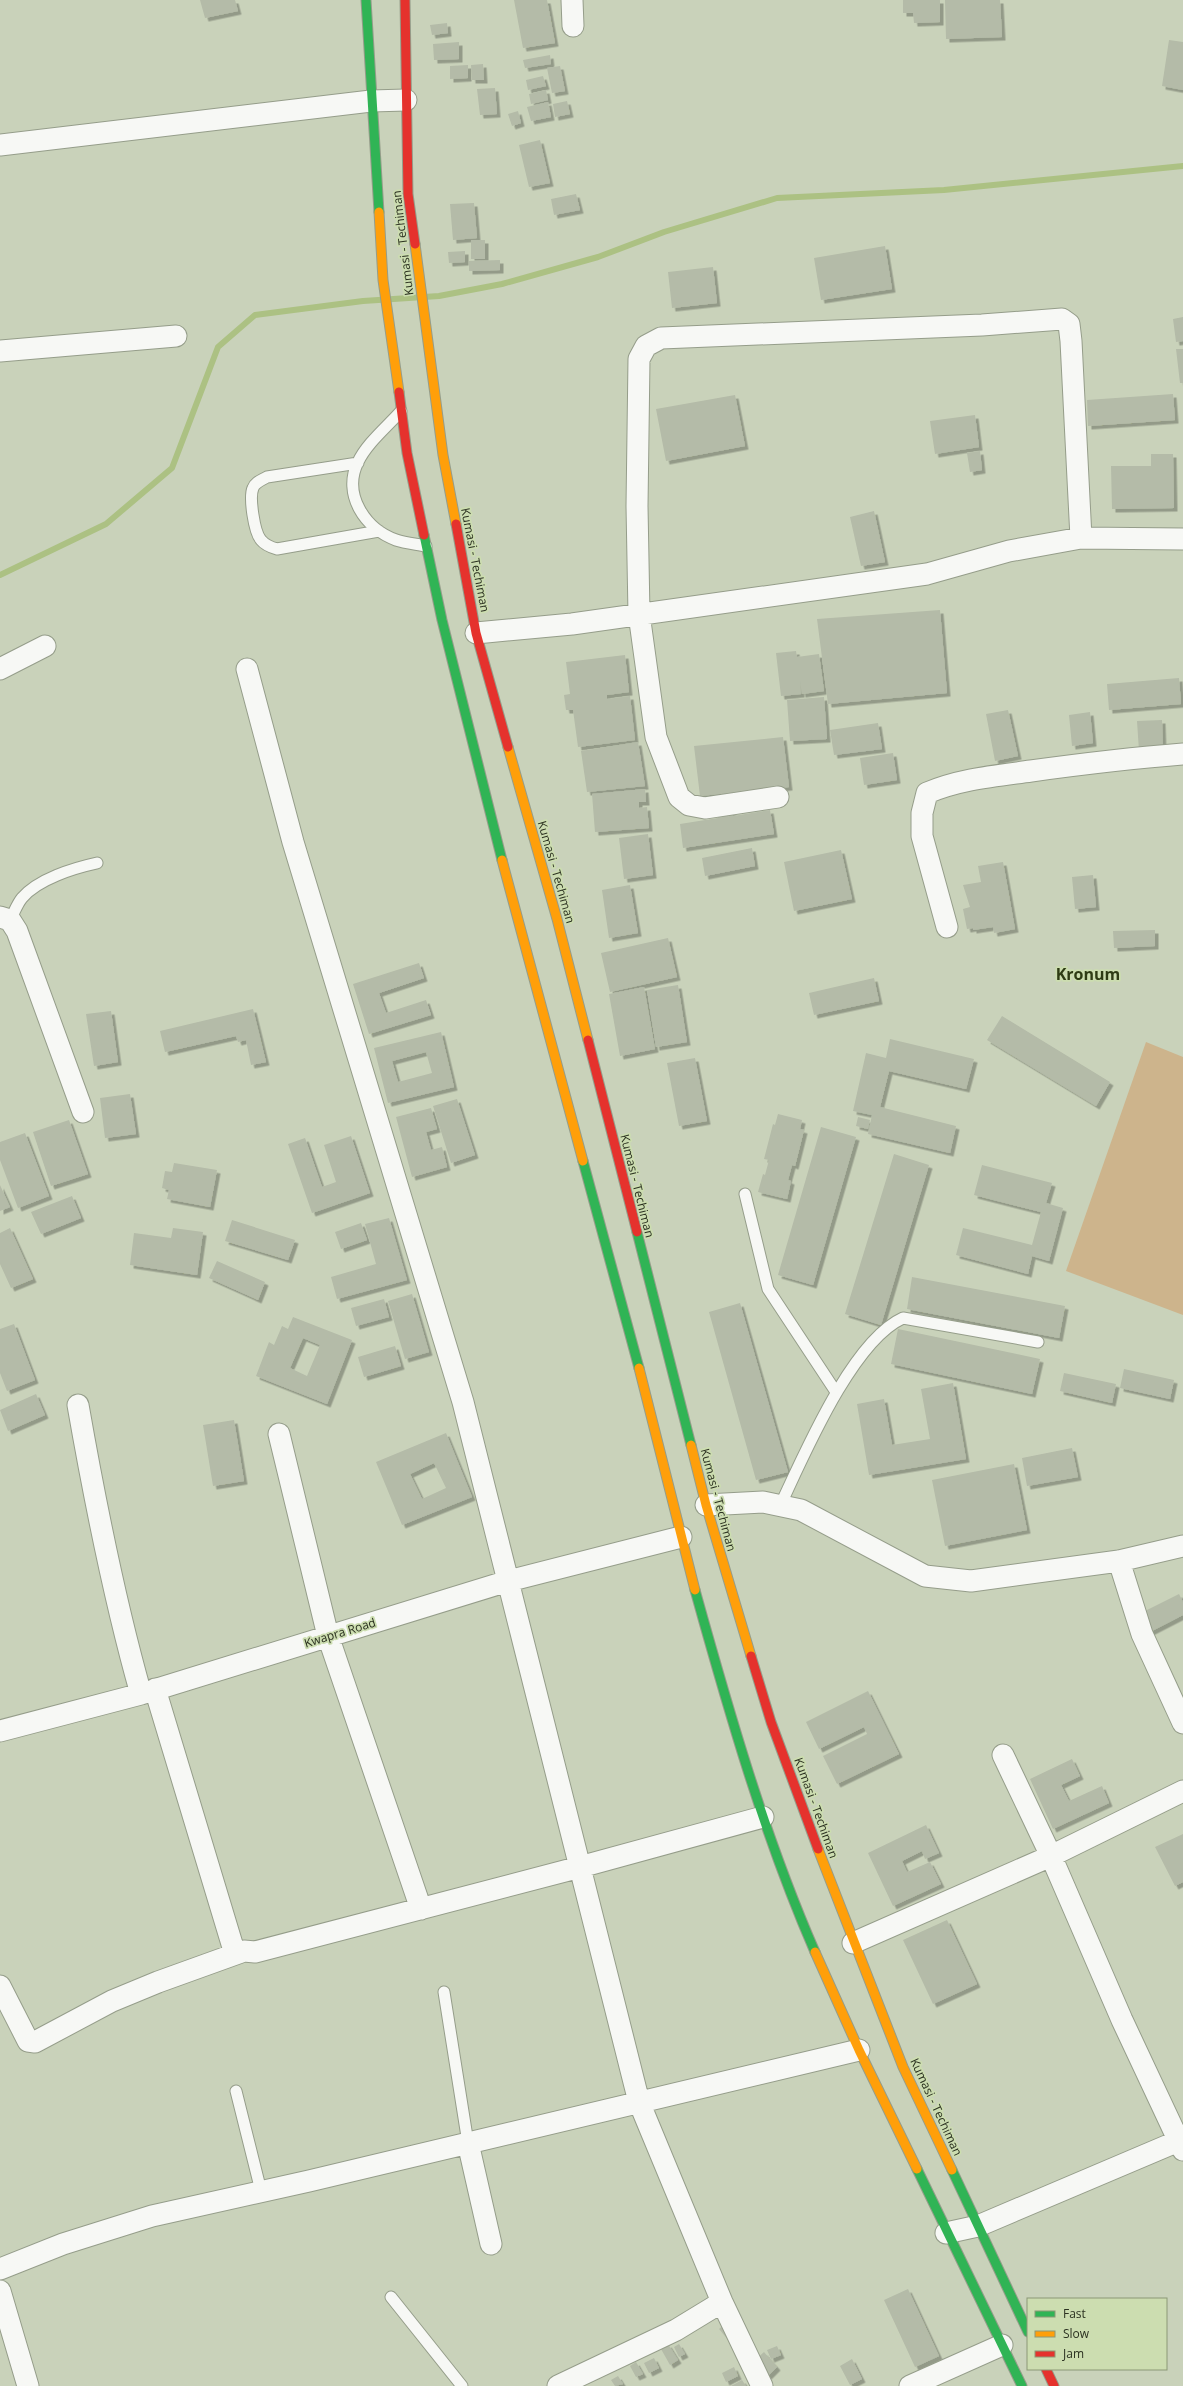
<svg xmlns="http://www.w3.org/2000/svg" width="1183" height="2386" font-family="'Open Sans',sans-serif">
  <defs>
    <filter id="shadow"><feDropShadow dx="3.5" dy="3.5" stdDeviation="0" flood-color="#0004"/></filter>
  </defs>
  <rect width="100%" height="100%" fill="#c9d2ba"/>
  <!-- green -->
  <path fill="#cdb48c" d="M1146,1042L1183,1057V1315L1066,1271Z"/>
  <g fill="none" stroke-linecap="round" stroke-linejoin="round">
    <!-- stream -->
    <path stroke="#acc183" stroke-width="6" d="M0,575L106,524L172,468L218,347L255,315L363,301L439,296L502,284L598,257L664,232L777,198L944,190L1183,166"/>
  </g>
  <!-- building -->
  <path fill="#b4bba8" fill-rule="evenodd" filter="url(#shadow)" d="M200,0H235L238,11L205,18Z
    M514,0H547L555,43L523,48Z
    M903,0H940V22L914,23L913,13H903Z
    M945,0H1000L1002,37L946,39Z
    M447,23L448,33L432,35L430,25Z
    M1169,40L1183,42V90L1162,86Z
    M459,42V59L434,60L433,44Z
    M550,55L551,64L525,68L523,60Z
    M483,64L484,80H472L471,65Z
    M468,65V78L450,79V66Z
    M560,66L565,91L552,93L547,68Z
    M543,76L546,86L528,90L526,80Z
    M495,88L497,114L480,115L477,89Z
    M546,90L548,100L531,104L529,94Z
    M567,101L570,114L555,117L553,104Z
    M548,102L551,117L531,121L527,107Z
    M518,111L521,123L512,126L508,114Z
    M540,140L550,183L529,187L519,145Z
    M576,194L580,210L554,215L551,199Z
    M474,203L477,238L453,240L450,204Z
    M471,240H485V259H471Z
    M885,246L892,289L821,300L814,258Z
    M465,251V262L449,263L448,252Z
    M500,260V270L469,271V261Z
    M713,267L717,303L672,308L668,272Z
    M1183,317V341L1176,342L1173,319Z
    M1176,349H1183V383H1180Z
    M1173,394L1175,420L1088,426L1087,400Z
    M735,395L745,446L666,461L656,409Z
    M975,415L979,447L935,454L930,421Z
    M980,451L982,470L970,472L967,453Z
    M1151,454H1173L1174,508L1112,509L1111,466H1151Z
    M874,511L885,562L861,566L850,517Z
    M940,610L947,693L828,704L817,619Z
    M796,651L797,657L819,654L824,691L802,694L800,681L801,694L781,696L776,653Z
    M625,655L629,692L607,695V699L630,696L635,740L578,747L573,710H566L564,695L570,694L566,662Z
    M1179,678L1181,704L1109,710L1107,684Z
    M824,697L827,739L790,741L787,700Z
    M1008,710L1018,756L995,761L986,714Z
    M1090,712L1093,743L1072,746L1069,715Z
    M1162,720L1163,749L1139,751L1137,721Z
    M878,723L882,749L834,755L830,730Z
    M783,737L789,787L700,796L694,746Z
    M638,742L645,786L587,792L581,751Z
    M893,753L897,780L864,785L860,758Z
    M645,789L646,802H639V808L647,807L649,828L595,832L592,794Z
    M732,807L733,816L770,810L774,834L683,848L680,824L718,818L716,809Z
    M648,834L653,875L624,879L619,838Z
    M752,848L755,866L705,876L702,858Z
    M841,850L852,899L794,911L784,862Z
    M1003,862L1015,929L994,933L993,927L973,930V928L967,929L963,909L970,907L963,885L981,882L978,866Z
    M1093,875L1096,907L1075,909L1072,877Z
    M630,885L638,933L609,938L602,890Z
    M1155,930V946L1114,948L1113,931Z
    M668,938L677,977L610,992L601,953Z
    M419,963L424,978L379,993L386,1013L426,1000L431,1015L369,1034L353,984Z
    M874,978L879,1001L814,1015L809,993Z
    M678,985L687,1042L656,1047L647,990Z
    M644,987L655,1049L620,1056L609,994Z
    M253,1009L266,1062L251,1065L246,1040L238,1042L236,1036L165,1052L160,1031Z
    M111,1011L118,1062L94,1066L86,1014Z
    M1002,1016L1110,1082L1096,1106L987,1040Z
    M441,1032L454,1087L388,1103L374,1048ZM426,1052L432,1073L398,1082L392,1061Z
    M890,1039L974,1059L966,1089L889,1071L880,1107L956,1126L950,1153L868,1134L872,1115L853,1111L866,1053L886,1058Z
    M695,1058L707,1121L679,1126L667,1063Z
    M130,1094L136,1134L105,1138L100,1098Z
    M457,1099L475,1155L451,1163L433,1106Z
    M431,1108L437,1129L426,1132L431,1150L442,1147L447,1167L412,1177L396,1117Z
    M778,1114L802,1120L800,1129L804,1130L795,1166L792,1165L788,1180L791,1181L787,1199L758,1192L763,1174L765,1175L769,1160L764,1159L773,1124L775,1125Z
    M858,1117L870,1120L868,1129L856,1126Z
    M69,1120L88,1174L51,1186L33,1132Z
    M821,1127L856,1137L813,1285L778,1275Z
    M25,1133L49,1196L18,1208L0,1160V1142Z
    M351,1136L370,1193L312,1213L288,1144L305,1138L322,1187L336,1182L324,1145Z
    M894,1154L929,1165L881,1325L845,1314Z
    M174,1163L217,1170L210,1207L167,1199L169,1190L162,1188L165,1171L172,1172Z
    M982,1165L1052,1183L1046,1203L1063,1208L1049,1261L1032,1256L1028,1274L956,1255L963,1228L1032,1245L1041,1212L974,1195Z
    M0,1185L10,1207L0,1211Z
    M72,1196L81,1218L41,1234L31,1212Z
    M389,1218L407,1280L337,1299L331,1277L376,1264L365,1224Z
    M232,1220L295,1240L288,1260L225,1241Z
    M361,1223L367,1240L341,1249L335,1232Z
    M10,1228L33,1279L11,1288L0,1264V1233Z
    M173,1228L203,1232L197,1275L130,1265L134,1233L171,1238Z
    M217,1261L265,1282L258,1300L209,1278Z
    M912,1277L1065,1306L1059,1338L907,1309Z
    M412,1294L429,1352L405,1359L388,1301Z
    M384,1299L389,1317L356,1326L351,1308Z
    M740,1303L788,1472L756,1480L709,1312Z
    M293,1317L352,1340L327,1404L256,1376L269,1342L274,1345L282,1326L288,1329ZM303,1338L320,1345L307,1376L290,1368Z
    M14,1324L35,1380L7,1391L0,1373V1329Z
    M898,1329L1040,1359L1032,1394L891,1364Z
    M395,1346L401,1366L364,1377L358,1357Z
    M1124,1369L1174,1380L1170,1399L1120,1388Z
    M1064,1373L1116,1384L1112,1403L1060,1391Z
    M953,1383L966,1459L869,1475L857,1404L884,1399L892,1445L930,1439L921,1389Z
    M36,1394L45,1415L8,1431L0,1410Z
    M234,1420L244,1481L213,1486L203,1425Z
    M446,1433L472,1497L402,1525L376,1462ZM434,1463L446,1488L422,1499L410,1474Z
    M1072,1448L1078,1477L1027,1486L1022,1458Z
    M1014,1464L1027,1530L945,1546L932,1480Z
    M1179,1594L1183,1602V1615L1148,1633L1139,1614Z
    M868,1691L899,1754L837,1784L823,1756L867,1734L864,1727L819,1749L806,1722Z
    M1072,1759L1080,1776L1061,1785L1069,1801L1102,1786L1109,1803L1053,1829L1030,1779Z
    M926,1825L939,1853L925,1859L922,1851L902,1861L907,1872L930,1862L941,1884L893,1906L868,1853Z
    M1183,1834V1882L1175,1886L1155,1847Z
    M947,1920L977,1984L933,2004L903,1940Z
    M908,2289L939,2356L915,2367L884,2300Z
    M726,2323L733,2332L726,2337L719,2329Z
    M668,2344L678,2360L670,2365L661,2349Z
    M679,2344L685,2354L679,2357L674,2347Z
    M777,2346L781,2355L771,2359L767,2350Z
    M764,2352L777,2367L768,2376L754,2361Z
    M654,2358L659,2368L649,2373L644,2363Z
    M852,2359L862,2379L850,2385L840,2366Z
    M636,2362L643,2374L636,2377L630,2366Z
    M734,2367L738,2376L726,2382L722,2373Z
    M618,2376L623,2384L615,2386L611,2380Z
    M742,2380L746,2386H731Z"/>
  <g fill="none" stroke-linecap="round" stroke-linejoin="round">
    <!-- lane casing -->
    <g stroke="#959d8a" stroke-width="13">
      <path id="lane" d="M401,411C387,427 367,443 358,462C342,494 365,529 396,540C405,543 416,544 426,546
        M358,463L267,477C262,480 255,482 253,488C249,497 254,532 261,540C265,545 270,547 277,549L379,531
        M10,920C14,913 17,904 22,898C38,879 74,868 97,863
        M745,1194L768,1289L836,1392
        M780,1506C804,1455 852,1341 903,1318L1038,1342
        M444,1992L468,2143
        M236,2091L261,2191
        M391,2297L462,2386"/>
    </g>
    <!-- street casing -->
    <g stroke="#959d8a" stroke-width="23">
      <path id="street" d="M572,0L573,26
        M0,145L371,101L406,100
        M0,351L176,336
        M476,633L572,624L927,574L1009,551L1081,538L1183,539
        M0,669L45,646
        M247,669L293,842L463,1402L639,2102L722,2302L762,2386
        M778,797L705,808L689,805L679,797L656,737L639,614L637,506L639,359L646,346L661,338L982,325L1062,319L1069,324L1071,341L1081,538
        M0,917L10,920L17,931L83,1112
        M947,927L922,836V813L927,793C960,779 995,776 1031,771C1082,764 1132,758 1183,754
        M78,1405C95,1502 114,1599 141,1694
        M279,1434L328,1636L421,1909
        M706,1505L763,1502L801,1510L925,1576L971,1581L1119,1561L1183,1546
        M1119,1561L1142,1634L1183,1723
        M155,1689L235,1954
        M0,1731L141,1694L508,1581L681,1537
        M1003,1755L1051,1856L1122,2020L1183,2150
        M853,1943L1051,1856L1183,1791
        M0,1986L28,2041L35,2042L112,2001L158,1982L244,1951L255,1952L580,1867L763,1817
        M468,2143L491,2244
        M946,2233L978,2226L1183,2139
        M0,2269L63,2244L152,2216L309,2181L859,2050
        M0,2291L28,2386
        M558,2386L676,2330L722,2302
        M910,2386L1002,2345"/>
    </g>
    <!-- fast casing -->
    <g stroke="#959d8a" stroke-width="11">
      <path id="fast" d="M366,0L379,212
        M424,535L442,620L502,860
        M583,1161L639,1368
        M637,1232L691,1445
        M695,1590C729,1712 764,1835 815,1952
        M917,2169L1022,2386
        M952,2170L1028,2332"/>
    </g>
    <!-- slow casing -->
    <g stroke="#959d8a" stroke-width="11">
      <path id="slow" d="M379,212L383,280L399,392
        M415,244L443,455L456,524
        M508,747L557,919L588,1040
        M502,860L583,1161
        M639,1368L695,1590
        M691,1445L706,1505L751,1656
        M818,1849L903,2067L952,2170
        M815,1952L859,2050L917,2169"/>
    </g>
    <!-- jam casing -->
    <g stroke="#959d8a" stroke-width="11">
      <path id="jam" d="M405,0L408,194L415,244
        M399,392L407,453L424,535
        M456,524L476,633L508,747
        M588,1040L637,1232
        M751,1656L771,1722L818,1849
        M1046,2369L1054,2386"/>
    </g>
    <!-- lane -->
    <use href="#lane" stroke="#f7f8f5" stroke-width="11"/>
    <!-- street -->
    <use href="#street" stroke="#f7f8f5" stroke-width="21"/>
    <!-- fast -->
    <use href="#fast" stroke="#30b455" stroke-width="9"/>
    <!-- slow -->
    <use href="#slow" stroke="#ff9f0a" stroke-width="9"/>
    <!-- jam -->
    <use href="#jam" stroke="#e5322d" stroke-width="9"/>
  </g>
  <g text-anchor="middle" stroke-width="3.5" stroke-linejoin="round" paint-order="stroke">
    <!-- street labels -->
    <g font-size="12" fill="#2b3120" stroke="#ccddb0">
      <text transform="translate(403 243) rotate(-97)" y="4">Kumasi - Techiman</text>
      <text transform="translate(475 560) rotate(79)" y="4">Kumasi - Techiman</text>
      <text transform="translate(556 872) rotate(74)" y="4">Kumasi - Techiman</text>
      <text transform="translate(637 1186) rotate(76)" y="4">Kumasi - Techiman</text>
      <text transform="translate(718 1500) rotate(75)" y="4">Kumasi - Techiman</text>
      <text transform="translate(340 1633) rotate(-17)" y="4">Kwapra Road</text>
      <text transform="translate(816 1808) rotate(70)" y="4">Kumasi - Techiman</text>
      <text transform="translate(936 2107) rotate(65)" y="4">Kumasi - Techiman</text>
    </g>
    <!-- district labels -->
    <g font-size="16" font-weight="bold" fill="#2e3b14" stroke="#ccddb0">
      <text x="1088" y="980">Kronum</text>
    </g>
  </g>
  <!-- legend -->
  <rect x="1027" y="2298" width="140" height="72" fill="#ccddb0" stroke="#8c9876"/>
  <rect x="1035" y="2311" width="20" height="6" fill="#30b455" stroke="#8c9876"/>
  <text x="1063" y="2318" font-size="12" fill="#2b3120">Fast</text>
  <rect x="1035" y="2331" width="20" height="6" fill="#ff9f0a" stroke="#8c9876"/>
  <text x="1063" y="2338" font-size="12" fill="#2b3120">Slow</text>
  <rect x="1035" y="2351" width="20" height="6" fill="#e5322d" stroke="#8c9876"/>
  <text x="1063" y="2358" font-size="12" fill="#2b3120">Jam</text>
</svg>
